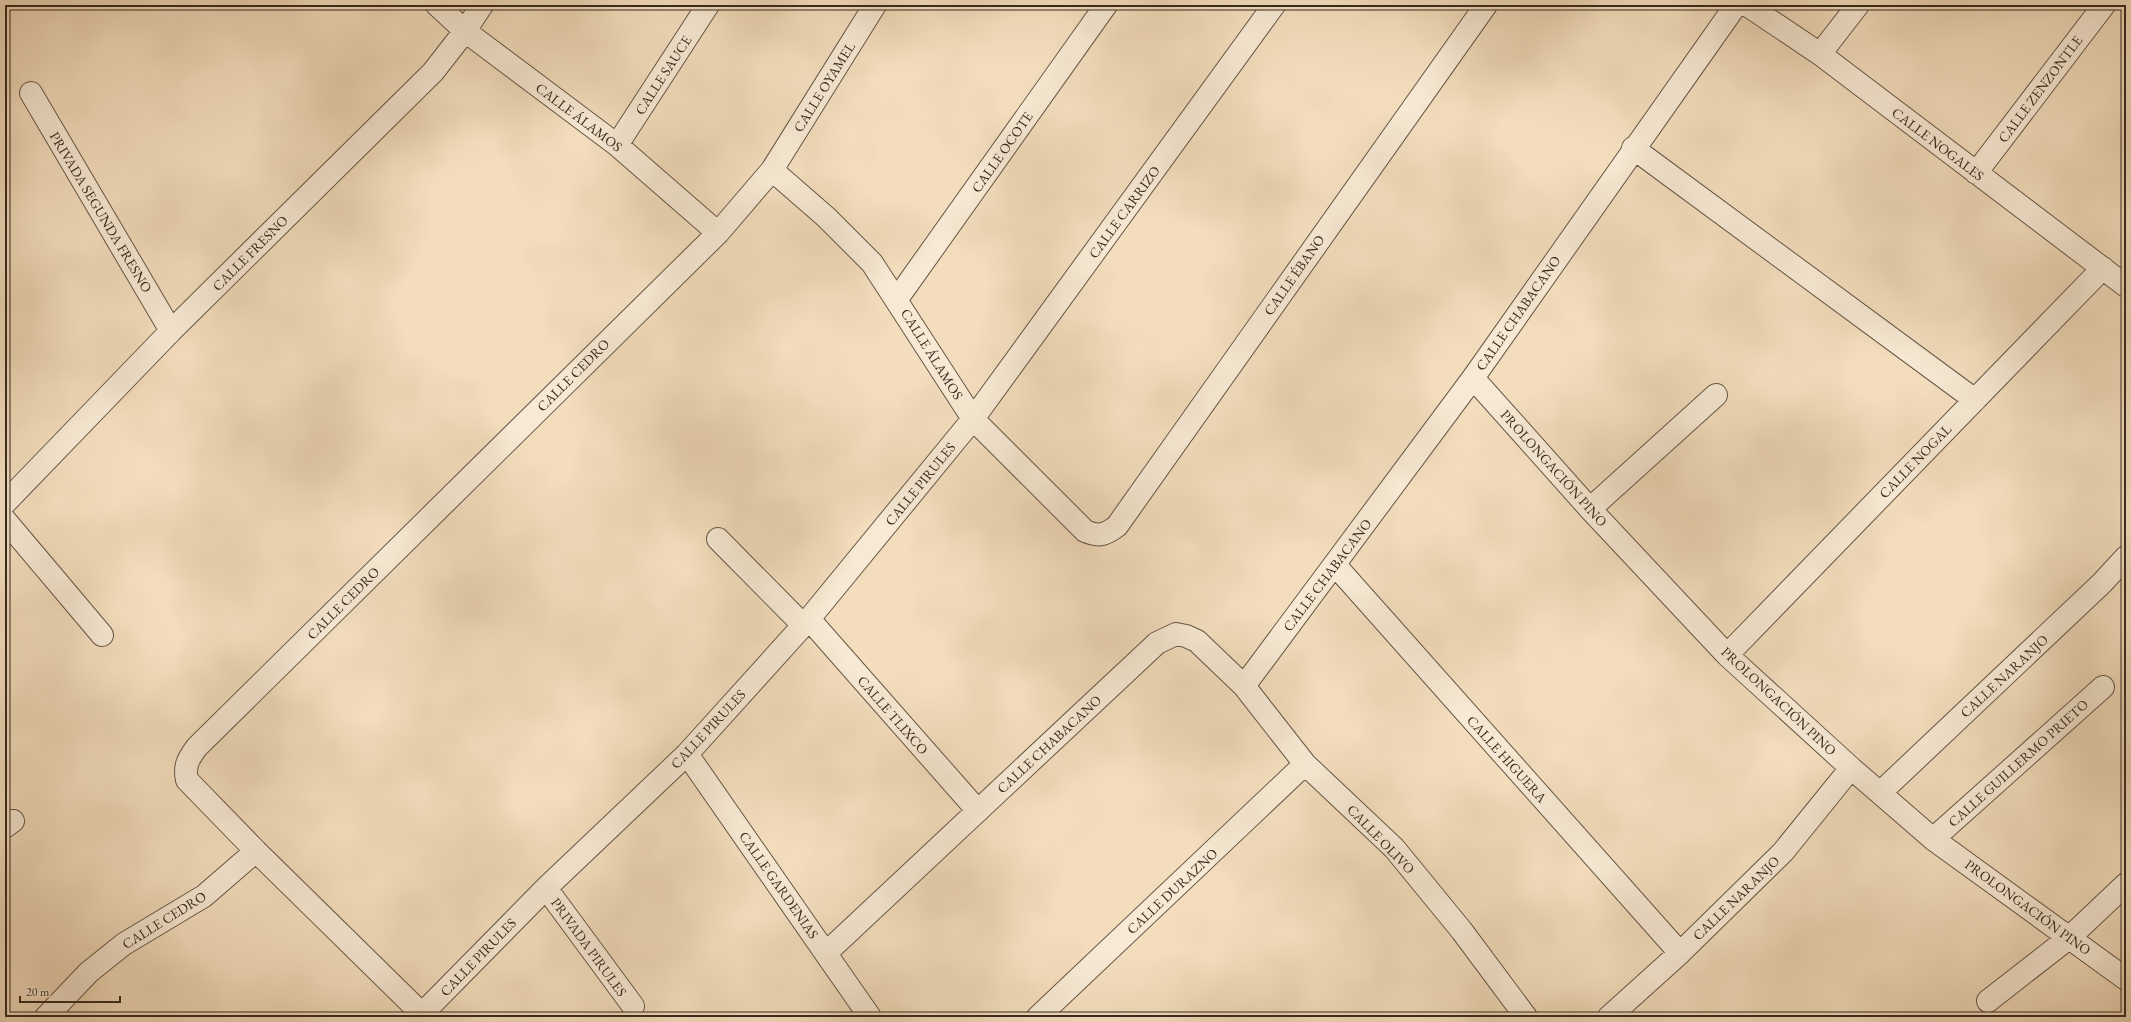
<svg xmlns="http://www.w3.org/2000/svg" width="2131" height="1022" font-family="'EB Garamond',serif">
  <rect width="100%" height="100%" fill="#f3ddbd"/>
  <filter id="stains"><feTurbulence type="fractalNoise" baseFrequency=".005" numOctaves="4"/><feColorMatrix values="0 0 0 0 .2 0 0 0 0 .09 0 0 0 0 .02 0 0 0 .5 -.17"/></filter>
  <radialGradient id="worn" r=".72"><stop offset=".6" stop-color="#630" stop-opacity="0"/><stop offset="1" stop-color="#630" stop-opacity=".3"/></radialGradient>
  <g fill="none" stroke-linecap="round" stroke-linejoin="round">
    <!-- minor casing -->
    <g stroke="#665646" stroke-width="24">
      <path id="minor" d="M437,5L465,31L617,145L718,233
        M1747,5L1820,54L2126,286
        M1820,54L1858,5
        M31,93L171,331
        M617,145L708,5
        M1633,148L1975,400
        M772,170L826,217L872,263L973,419L1085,531C1099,537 1105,535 1117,526L1486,5
        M1976,173L2104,5
        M897,299L1106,5
        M1473,378L1590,509L1727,655L1851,768L1933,839L2126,979
        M5,503L171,331L433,72L465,31L482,5
        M1590,509L1716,395
        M5,520L102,635
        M718,539L803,625
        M1335,565L1680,953
        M809,619L978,811
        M1727,655L2103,268
        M1244,686L1473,378L1736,5
        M687,754L870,1017
        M1881,792L2102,583L2126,557
        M5,827L13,821
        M1933,839L2103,687
        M546,888L633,1006
        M826,953L1157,643L1176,634L1186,636L1197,641L1244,686L1305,764L1394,848L1462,931L1526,1017
        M1988,1001L2070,937L2126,884
        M422,1014L256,851L187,780C184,766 188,759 197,747L718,233L772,170L875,5
        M46,1017L89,972L124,944L204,896L256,851
        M419,1017L546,888L687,754L809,619L973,419L1274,5
        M1038,1017L1305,764
        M1609,1017L1680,953L1783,852L1851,768"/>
    </g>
    <!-- minor -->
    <use href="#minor" stroke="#f7e9d4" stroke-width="22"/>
  </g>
  <g text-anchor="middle" stroke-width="3.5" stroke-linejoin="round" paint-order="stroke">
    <!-- street labels -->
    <g font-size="14" fill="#37291f" stroke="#f7e9d4">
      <text transform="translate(663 75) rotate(-57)" y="5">CALLE SAUCE</text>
      <text transform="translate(824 87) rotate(-58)" y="5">CALLE OYAMEL</text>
      <text transform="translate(2040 89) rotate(-53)" y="5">CALLE ZENZONTLE</text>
      <text transform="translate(579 117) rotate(37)" y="5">CALLE ÁLAMOS</text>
      <text transform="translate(1938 144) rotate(37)" y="5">CALLE NOGALES</text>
      <text transform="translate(1002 152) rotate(-55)" y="5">CALLE OCOTE</text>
      <text transform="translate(101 212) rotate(59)" y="5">PRIVADA SEGUNDA FRESNO</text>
      <text transform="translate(1124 212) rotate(-54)" y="5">CALLE CARRIZO</text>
      <text transform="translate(250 253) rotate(-45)" y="5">CALLE FRESNO</text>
      <text transform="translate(1294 275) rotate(-55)" y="5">CALLE ÉBANO</text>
      <text transform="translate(1518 313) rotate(-55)" y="5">CALLE CHABACANO</text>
      <text transform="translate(932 354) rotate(58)" y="5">CALLE ÁLAMOS</text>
      <text transform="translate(573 375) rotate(-45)" y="5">CALLE CEDRO</text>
      <text transform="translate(1915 461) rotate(-46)" y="5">CALLE NOGAL</text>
      <text transform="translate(1554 468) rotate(48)" y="5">PROLONGACIÓN PINO</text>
      <text transform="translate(920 484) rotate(-51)" y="5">CALLE PIRULES</text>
      <text transform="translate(1327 575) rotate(-53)" y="5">CALLE CHABACANO</text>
      <text transform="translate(343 603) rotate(-45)" y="5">CALLE CEDRO</text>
      <text transform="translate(2004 676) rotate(-43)" y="5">CALLE NARANJO</text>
      <text transform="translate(1779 701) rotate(43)" y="5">PROLONGACIÓN PINO</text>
      <text transform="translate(893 715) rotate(49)" y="5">CALLE TLIXCO</text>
      <text transform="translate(708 729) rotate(-47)" y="5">CALLE PIRULES</text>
      <text transform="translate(1049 744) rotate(-43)" y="5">CALLE CHABACANO</text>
      <text transform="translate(1507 759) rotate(48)" y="5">CALLE HIGUERA</text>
      <text transform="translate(2018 763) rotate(-42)" y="5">CALLE GUILLERMO PRIETO</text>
      <text transform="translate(1381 839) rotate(46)" y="5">CALLE OLIVO</text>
      <text transform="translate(779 885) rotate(55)" y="5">CALLE GARDENIAS</text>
      <text transform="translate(1172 891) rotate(-43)" y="5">CALLE DURAZNO</text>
      <text transform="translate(1736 898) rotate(-44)" y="5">CALLE NARANJO</text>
      <text transform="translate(2028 907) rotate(36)" y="5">PROLONGACIÓN PINO</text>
      <text transform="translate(164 920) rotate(-32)" y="5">CALLE CEDRO</text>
      <text transform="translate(589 947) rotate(54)" y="5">PRIVADA PIRULES</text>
      <text transform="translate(478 957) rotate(-46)" y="5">CALLE PIRULES</text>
    </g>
  </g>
  <!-- margin -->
  <rect width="2131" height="1022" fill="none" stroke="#f3ddbd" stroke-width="20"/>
  <rect x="6" y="6" width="2119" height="1010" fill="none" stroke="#37291f" stroke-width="2"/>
  <rect x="10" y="10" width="2111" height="1002" fill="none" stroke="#37291f"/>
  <!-- scale -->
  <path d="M20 996v6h100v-6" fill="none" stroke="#37291f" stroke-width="2"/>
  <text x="26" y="996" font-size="12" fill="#37291f" stroke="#f7e9d4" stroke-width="3" paint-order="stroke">20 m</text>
  <rect width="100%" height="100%" filter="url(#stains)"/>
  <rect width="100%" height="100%" fill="url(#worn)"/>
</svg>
